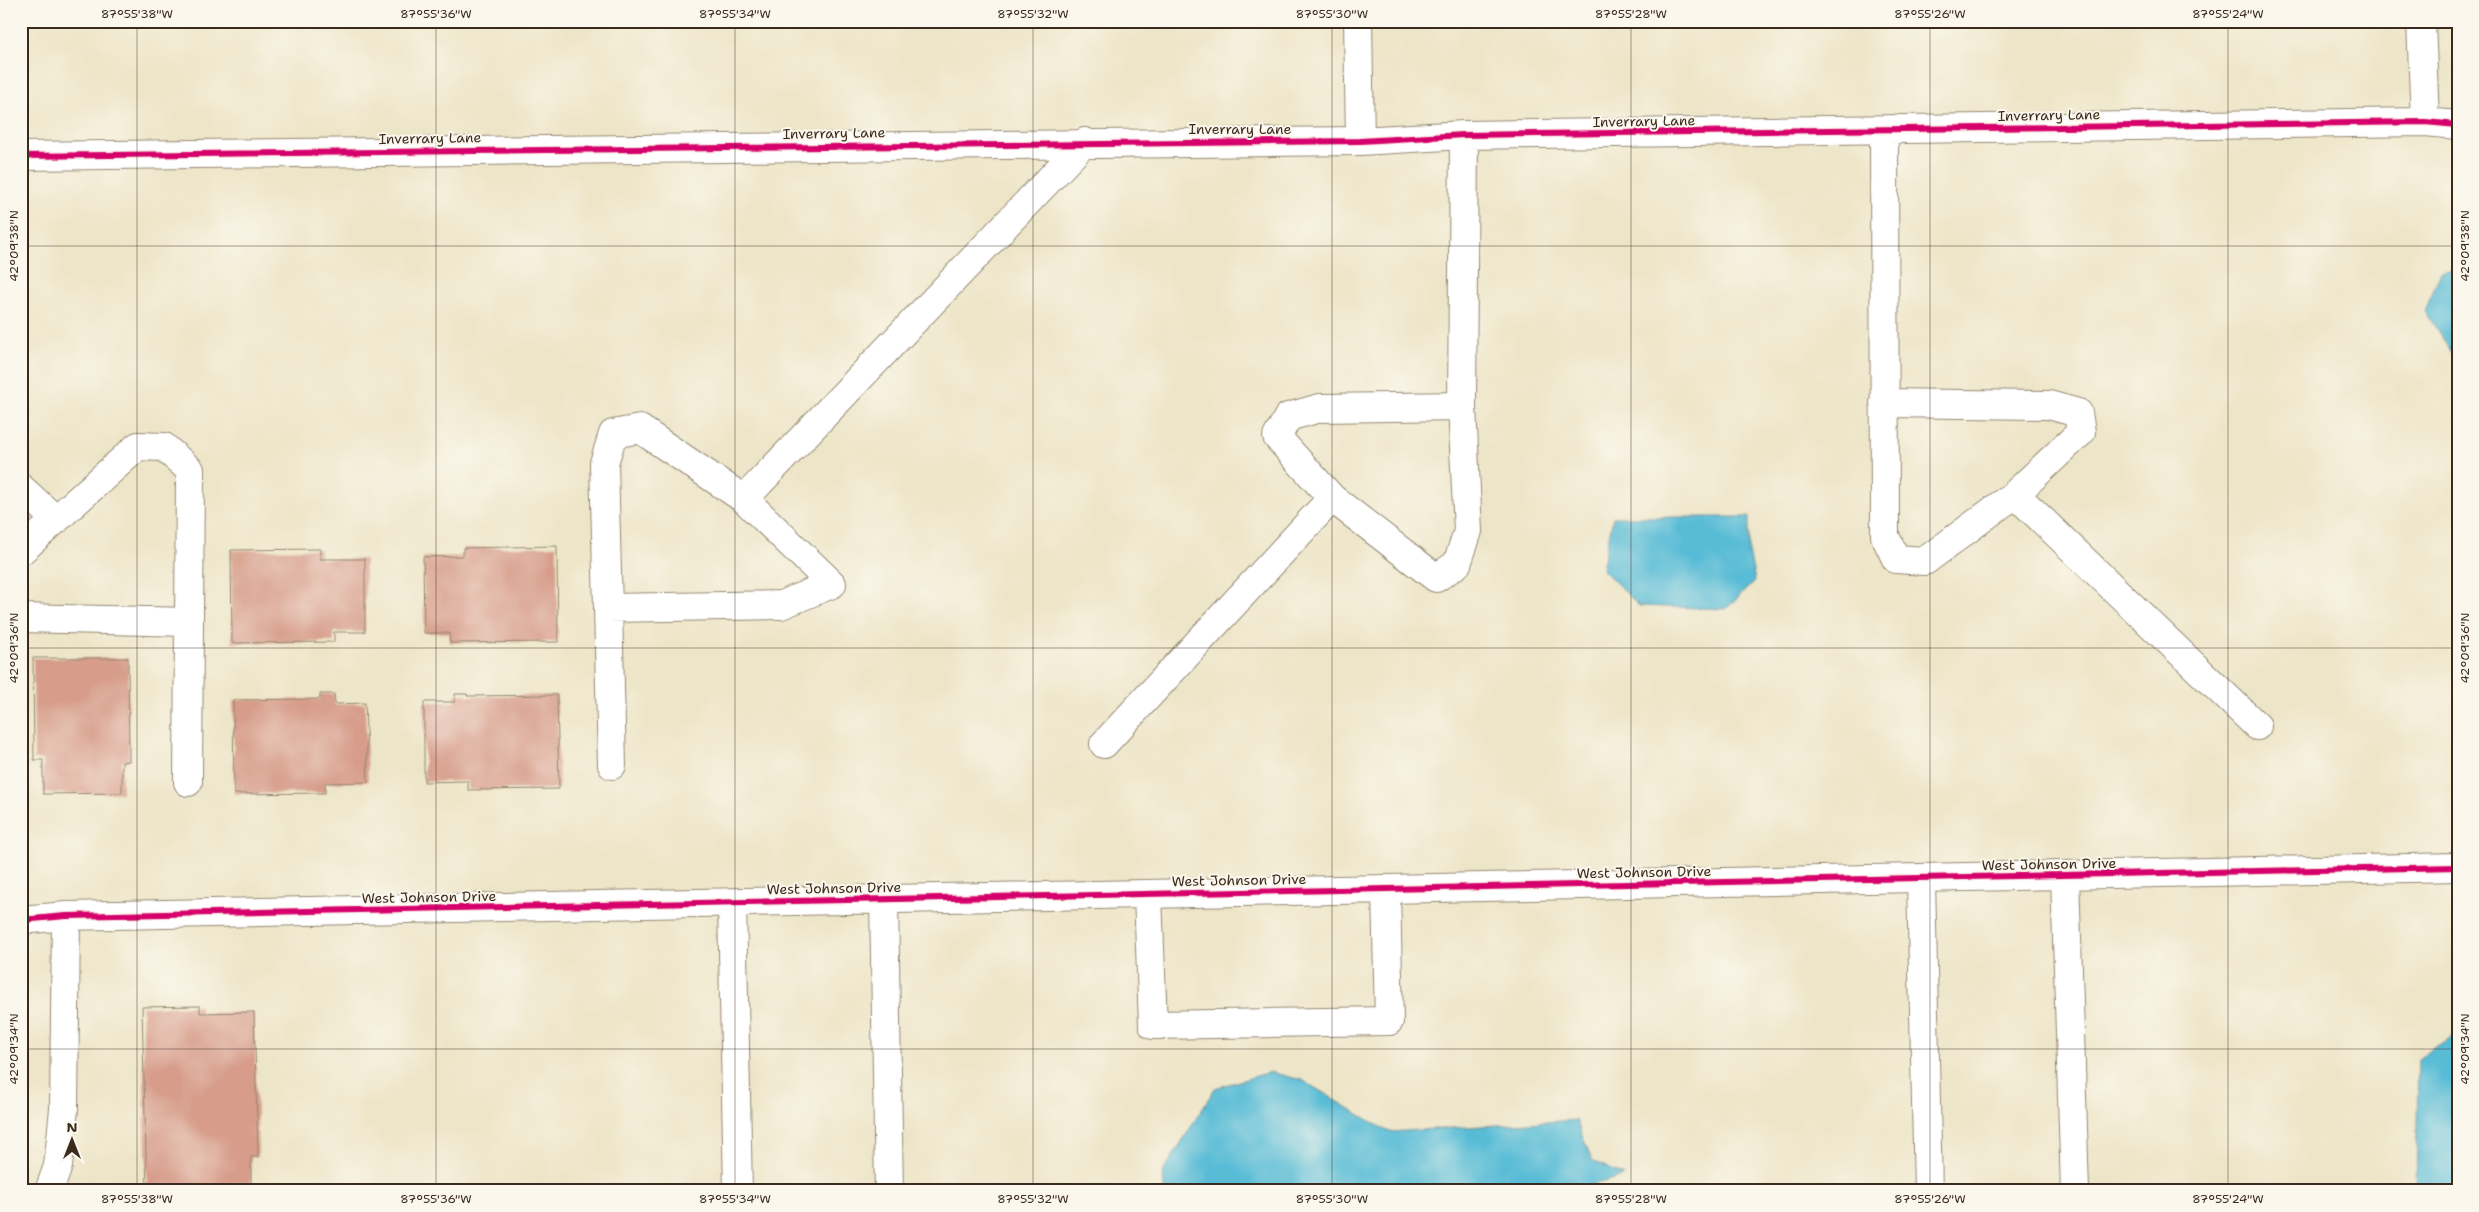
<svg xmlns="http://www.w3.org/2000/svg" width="2479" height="1212" font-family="'Shantell Sans',sans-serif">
  <rect width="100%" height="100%" fill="#fbf7ec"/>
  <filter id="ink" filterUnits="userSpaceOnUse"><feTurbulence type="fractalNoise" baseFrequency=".02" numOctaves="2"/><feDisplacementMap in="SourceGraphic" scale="10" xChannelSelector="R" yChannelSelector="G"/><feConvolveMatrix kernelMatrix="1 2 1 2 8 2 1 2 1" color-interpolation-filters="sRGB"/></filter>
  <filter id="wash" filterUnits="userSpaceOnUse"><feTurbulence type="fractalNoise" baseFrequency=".0096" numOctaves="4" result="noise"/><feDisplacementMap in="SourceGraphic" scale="20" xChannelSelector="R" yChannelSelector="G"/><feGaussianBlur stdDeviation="1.12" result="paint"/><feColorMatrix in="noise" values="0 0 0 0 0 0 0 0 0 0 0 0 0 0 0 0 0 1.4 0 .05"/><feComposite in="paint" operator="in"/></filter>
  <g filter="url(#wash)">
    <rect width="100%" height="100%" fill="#ede5c7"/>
    <!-- water -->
    <path fill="#58bcd6" stroke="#4a737a" d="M2458,268V363L2425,311L2441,272Z
      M1613,517H1749V552L1755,581L1726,609L1639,606L1602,569Z
      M2458,1032V1191H2416L2418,1059Z
      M1270,1072L1302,1080L1389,1132L1576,1120L1592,1160L1624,1176L1571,1191H1164L1163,1172L1215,1088Z"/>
    <g id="blocks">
      <!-- building -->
      <path fill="#d79c8a" d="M557,546L558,642L450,643L449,633H424L423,557L463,556V548Z
        M320,549V559H365V632H334V642L232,643L231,550Z
        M33,658H128L129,761L122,762V793L43,794V760H34Z
        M320,694H334L335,704L365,703L368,782L325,783V793L234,794L233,700L320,699Z
        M455,694H467V696L557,695L559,789L468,790V781L424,782V702H455Z
        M200,1006V1013L254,1012L258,1157H251V1187L206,1188V1191H147L142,1007Z"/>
    </g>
  </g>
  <g filter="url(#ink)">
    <use href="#blocks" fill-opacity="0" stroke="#948872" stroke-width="1"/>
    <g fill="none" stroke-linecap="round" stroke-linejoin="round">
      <!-- minor casing -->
      <g stroke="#948872" stroke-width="30">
        <path id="minor" d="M1358,21L1360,141
          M2421,21L2425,122
          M1884,130L1885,536L1896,559L1925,561L2015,494L2081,432L2078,413L2049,405L1884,403
          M21,156L1360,141L1464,135L2425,122L2458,125
          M1462,406L1320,408L1288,417L1277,437L1332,498L1436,578L1457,564L1468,531L1462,406L1464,135
          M640,429L744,499L832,584L781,605L608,608L604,463L613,434Z
          M21,488L56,520
          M2015,494L2257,726
          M744,499L1085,142
          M21,551L138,446L164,447L190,470L189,622L21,618
          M608,608L612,765
          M1104,744L1332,498
          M188,782L189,622
          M2065,876L2075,1191
          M1921,879L1928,1191
          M1148,895L1153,1025L1389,1021L1386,890
          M884,900L889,1191
          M732,903L738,1191
          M21,920L66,916L2458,867
          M49,1191L58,1166L64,1109L66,916"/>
      </g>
      <!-- minor -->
      <use href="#minor" stroke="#fff" stroke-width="28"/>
      <!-- cycleway casing -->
      <g stroke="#fbf7ec" stroke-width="9">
        <path id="cycleway" d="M21,156L1360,141L1464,135L2425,122L2458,125
          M21,920L66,916L2458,867"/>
      </g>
      <!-- cycleway -->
      <use href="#cycleway" stroke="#d6006c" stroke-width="6"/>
    </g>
  </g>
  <!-- ticks -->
  <path fill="none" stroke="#3b2a1e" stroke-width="1" stroke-opacity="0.45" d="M137,21V1191M436,21V1191M735,21V1191M1033,21V1191M1332,21V1191M1631,21V1191M1930,21V1191M2228,21V1191M21,246H2458M21,648H2458M21,1049H2458"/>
  <g text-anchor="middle" stroke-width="4" stroke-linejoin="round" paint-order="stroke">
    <!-- street labels -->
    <g font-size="14" fill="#3b2a1e" stroke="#fbf7ec">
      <text transform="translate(2049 115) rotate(-1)" y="5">Inverrary Lane</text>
      <text transform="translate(1644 121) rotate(-1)" y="5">Inverrary Lane</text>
      <text x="1240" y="134">Inverrary Lane</text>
      <text transform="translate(834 133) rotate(-1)" y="5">Inverrary Lane</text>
      <text transform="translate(430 138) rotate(-1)" y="5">Inverrary Lane</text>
      <text transform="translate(2049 864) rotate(-1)" y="5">West Johnson Drive</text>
      <text transform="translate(1644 872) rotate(-1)" y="5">West Johnson Drive</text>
      <text transform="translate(1239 880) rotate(-1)" y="5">West Johnson Drive</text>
      <text transform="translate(834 888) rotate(-1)" y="5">West Johnson Drive</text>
      <text transform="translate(429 897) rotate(-1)" y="5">West Johnson Drive</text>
    </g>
  </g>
  <!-- margin -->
  <rect width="2479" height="1212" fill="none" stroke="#fbf7ec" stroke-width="55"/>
  <!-- north arrow -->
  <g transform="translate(72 1140)" stroke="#fbf7ec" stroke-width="4" paint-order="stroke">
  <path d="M0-4L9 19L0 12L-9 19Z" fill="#3b2a1e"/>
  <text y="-8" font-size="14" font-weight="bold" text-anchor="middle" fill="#3b2a1e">N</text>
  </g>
  <rect x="28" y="28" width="2424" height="1156" fill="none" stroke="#3b2a1e" stroke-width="2"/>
  <g font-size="12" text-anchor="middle" fill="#3b2a1e">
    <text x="137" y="18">87°55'38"W</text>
    <text x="436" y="18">87°55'36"W</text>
    <text x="735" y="18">87°55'34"W</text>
    <text x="1033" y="18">87°55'32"W</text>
    <text x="1332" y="18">87°55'30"W</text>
    <text x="1631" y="18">87°55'28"W</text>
    <text x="1930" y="18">87°55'26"W</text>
    <text x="2228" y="18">87°55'24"W</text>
    <text transform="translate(14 246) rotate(-90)" y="4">42°09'38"N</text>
    <text transform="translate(2465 246) rotate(-90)" y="4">42°09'38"N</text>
    <text transform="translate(14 648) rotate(-90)" y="4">42°09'36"N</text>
    <text transform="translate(2465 648) rotate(-90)" y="4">42°09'36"N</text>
    <text transform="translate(14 1049) rotate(-90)" y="4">42°09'34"N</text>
    <text transform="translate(2465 1049) rotate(-90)" y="4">42°09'34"N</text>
    <text x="137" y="1203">87°55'38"W</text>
    <text x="436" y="1203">87°55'36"W</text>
    <text x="735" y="1203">87°55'34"W</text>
    <text x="1033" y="1203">87°55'32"W</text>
    <text x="1332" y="1203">87°55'30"W</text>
    <text x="1631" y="1203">87°55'28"W</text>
    <text x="1930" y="1203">87°55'26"W</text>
    <text x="2228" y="1203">87°55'24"W</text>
  </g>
</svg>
